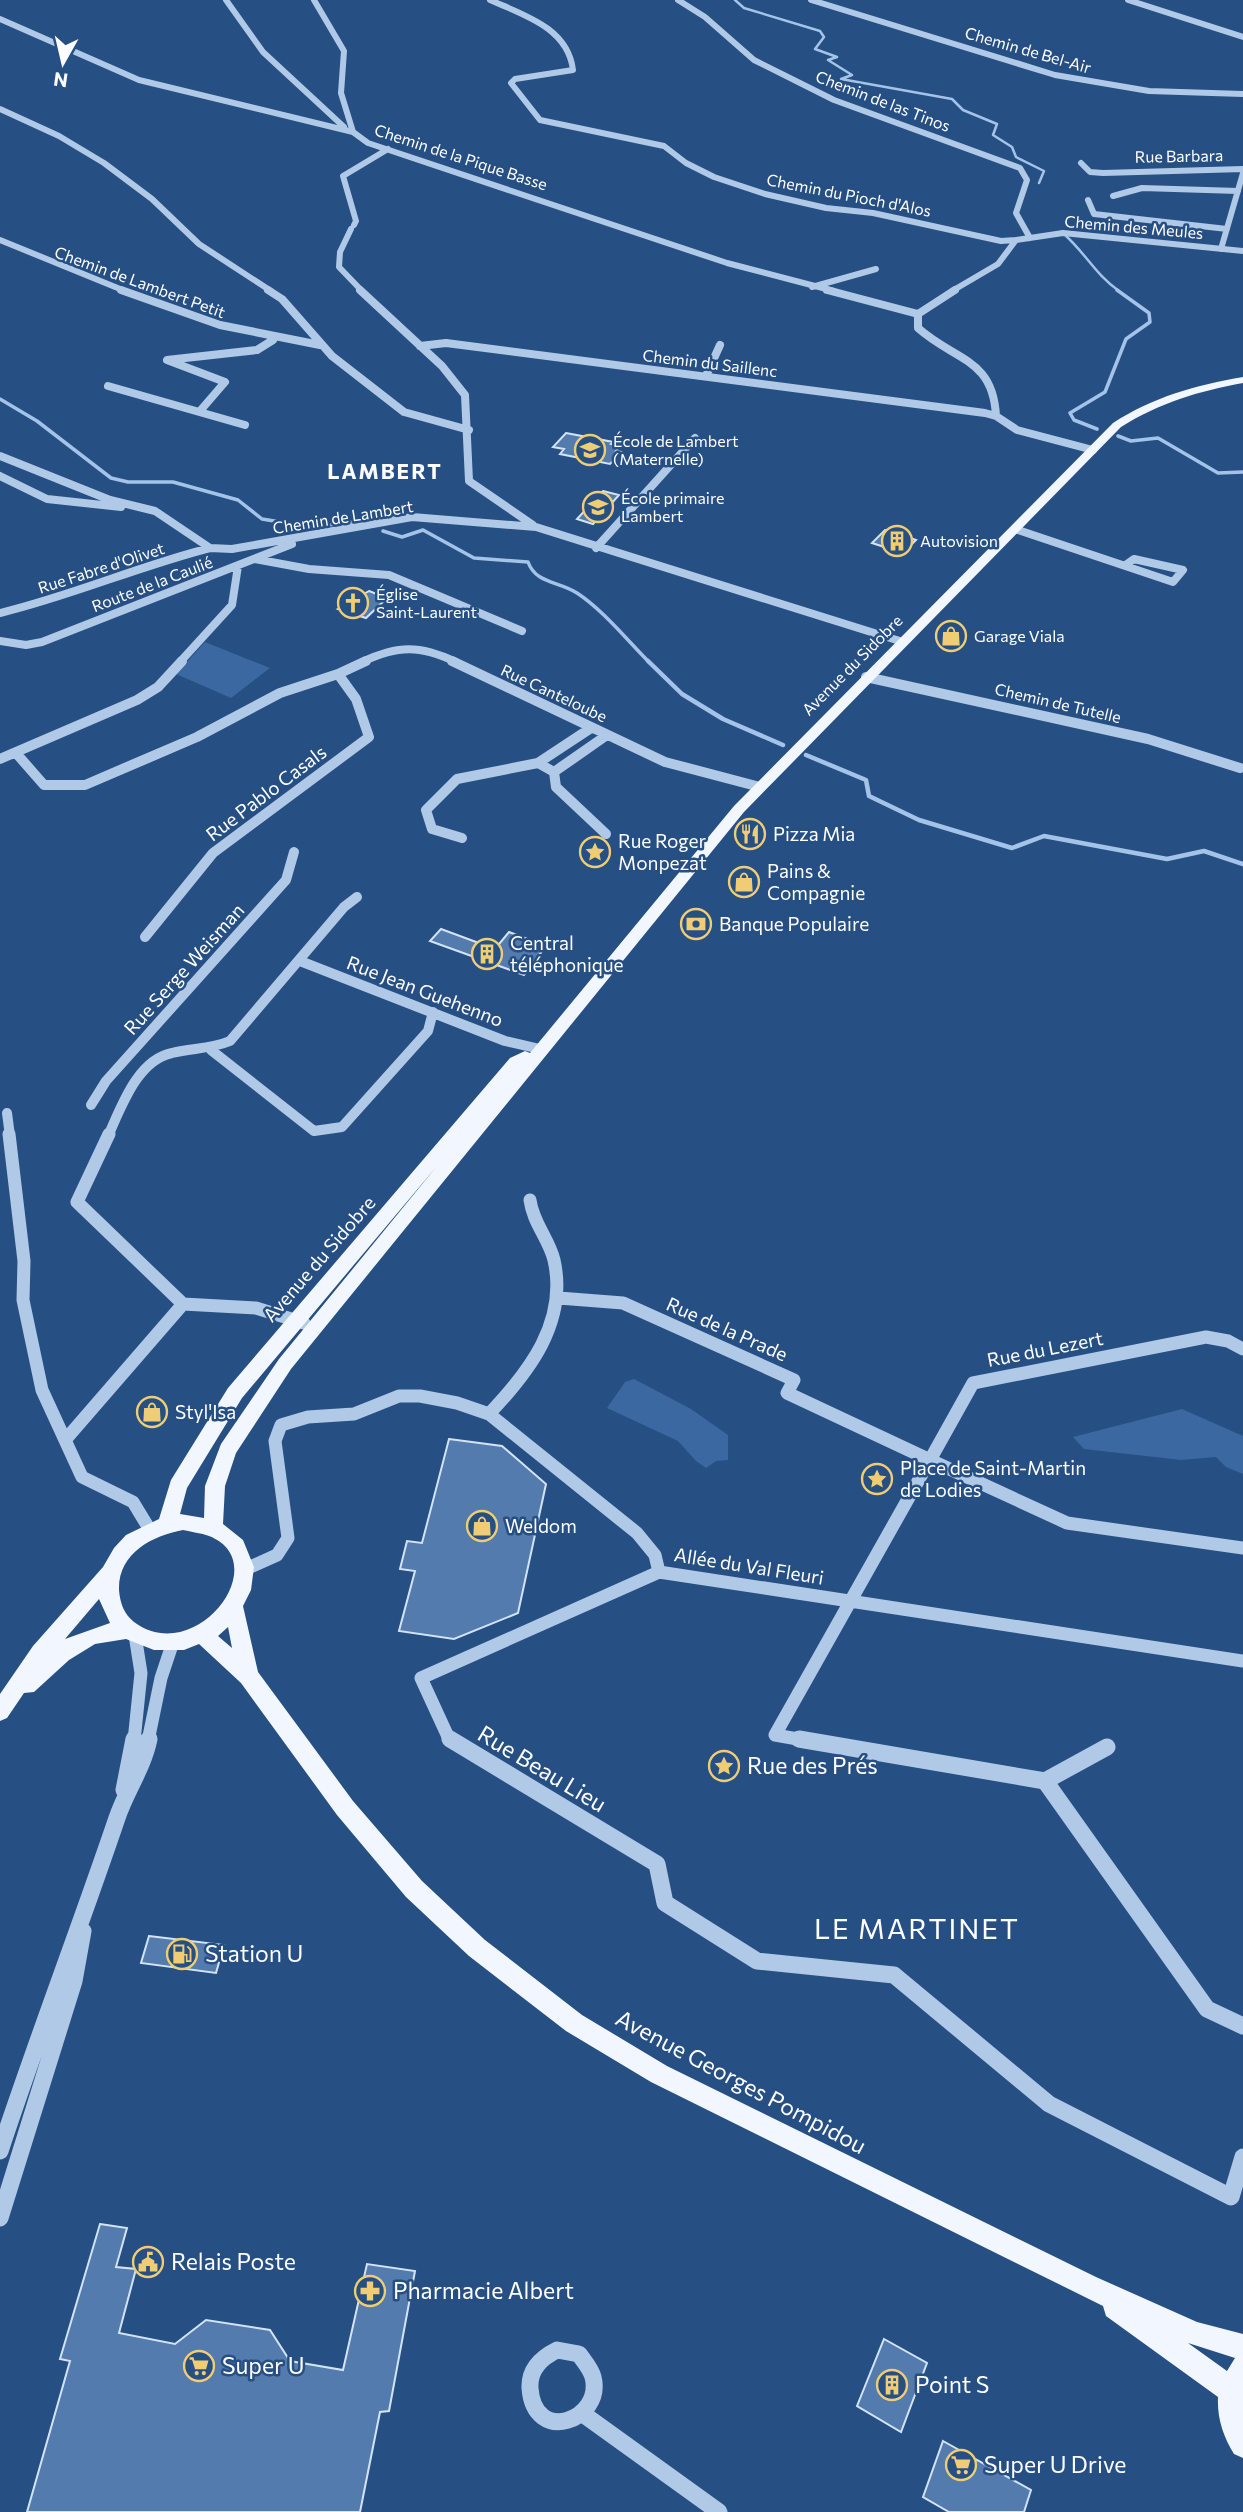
<svg xmlns="http://www.w3.org/2000/svg" width="1243" height="2512" font-family="Commissioner,sans-serif">
  <rect width="100%" height="100%" fill="#264f84"/>
  <!-- green -->
  <path fill="#3b68a0" d="M205,642L270,668L231,698L176,674Z
    M634,1379L691,1409L728,1435V1460L716,1461L706,1468L696,1461L678,1441L607,1408L625,1382Z
    M1182,1409L1243,1436V1474L1226,1467L1216,1457L1181,1460L1084,1449L1073,1437Z"/>
  <g fill="none" stroke-linecap="round" stroke-linejoin="round">
    <!-- stream-far2 -->
    <path stroke="#a4c3e8" stroke-width="2.5" d="M735,0L744,8L820,31L824,37L815,49L837,57L828,60L852,75L841,79L952,99L963,110L997,124L993,135L1012,147L1016,157L1044,171L1039,183
      M1065,235C1086,254 1096,275 1119,291"/>
    <!-- stream-far1 -->
    <path stroke="#a4c3e8" stroke-width="3.5" d="M0,399L37,421L111,478L128,482H173L238,500L262,519L311,527L369,520L373,523
      M1097,429L1074,420L1070,413L1105,392L1126,339L1150,322L1149,313L1117,290
      M1118,436L1131,441L1158,438L1218,473L1243,472
      M383,531L402,537L423,530L474,558L528,562C536,584 559,581 577,593C603,610 627,640 649,662"/>
    <!-- stream -->
    <path stroke="#a4c3e8" stroke-width="4.5" d="M648,661L682,694L723,719L783,745
      M806,755L866,780L869,796L919,820L1012,848L1044,836L1167,859L1204,851L1243,864"/>
  </g>
  <!-- building -->
  <path fill="#537bad" stroke="#d3e3f6" stroke-width="2" d="M566,433L613,442L611,444L620,446L616,451L621,452L610,464L560,454L564,449L553,447Z
    M603,491L619,495L593,524L577,519Z
    M885,530L892,532L916,540L903,553L872,543Z
    M369,591L387,598L366,618L338,609Z
    M441,929L495,949L509,932L546,946L524,975L430,941Z
    M449,1439L502,1446L546,1484L518,1613L454,1639L399,1631L415,1571L400,1569L407,1541L422,1543Z
    M149,1936L224,1945L216,1973L141,1963Z
    M100,2224L127,2228L116,2267L136,2269L119,2333L175,2344L206,2320L270,2330L290,2361L343,2370L367,2264L415,2271L389,2411L380,2412L360,2512H27L70,2361L60,2359Z
    M884,2339L927,2363L901,2432L857,2406Z
    M943,2441L1031,2490L1024,2512H949L923,2497Z"/>
  <g fill="none" stroke-linecap="round" stroke-linejoin="round">
    <!-- minor-far4 -->
    <path stroke="#b0c9e7" stroke-width="6" d="M226,0L263,52L344,127
      M314,0L344,51L341,93L353,132
      M490,0C524,15 568,28 573,70L515,79L511,83L540,120L664,146L686,163L714,177L765,194L826,208L873,213L1001,241L1016,240
      M678,0L705,17L754,60L834,100L1020,168L1027,180L1016,213L1030,238
      M811,0L1055,75L1149,91L1243,94
      M1128,0L1243,37
      M0,19L139,80L353,132L368,143L727,263L834,291
      M0,109L59,136L104,163L152,199L199,244L271,291
      M1081,163L1090,172L1103,173L1243,169
      M1113,196L1142,188L1238,191
      M1088,200L1094,214L1227,229
      M354,225L356,221L343,176L388,149
      M351,229L340,252L339,267L362,291
      M0,240L125,291
      M1221,249L1243,173
      M812,287L876,269
      M952,291L998,264L1016,240L1063,233L1243,251"/>
    <!-- minor-far3 -->
    <path stroke="#b0c9e7" stroke-width="8" d="M121,290L220,325L320,345
      M268,290L282,299L332,356L404,412L469,430
      M360,290L442,366L465,395L469,481L533,525
      M827,290L918,314
      M955,290L918,314V328C955,361 993,358 996,416
      M420,346L446,343L985,413L996,416L1017,430L1093,450
      M706,376L720,345
      M108,386L245,425
      M200,411L225,382L167,360L257,350L273,340
      M0,456L110,500L155,511L210,548L232,549L412,517L536,527L903,642
      M0,476L47,499L121,507
      M1015,529L1173,582L1183,570L1134,559L1127,564
      M596,548L695,438
      M255,559L309,569L389,575L522,631
      M0,613C71,596 139,566 210,548
      M0,641L26,645L42,642L292,544
      M180,662L232,605L238,566
      M362,662C398,645 420,645 456,662"/>
    <!-- minor-far2 -->
    <path stroke="#b0c9e7" stroke-width="10" d="M452,661L665,762L760,787
      M866,677L1148,739L1240,768
      M591,728L538,763L554,772L556,787L606,834
      M16,753L44,785H85L197,737L280,693L338,674L366,661
      M0,759L137,700L158,687L182,661
      M554,772L607,735
      M462,838L432,829L426,810L457,779L538,763
      M145,937L213,853L369,737L356,699L338,674
      M300,961L505,1041L540,1049
      M211,1050L314,1131L342,1127L428,1031L433,1012
      M91,1105L106,1081L286,880L294,852
      M7,1113L10,1136
      M108,1136C121,1108 137,1060 172,1053C192,1048 211,1049 230,1041L344,907L357,897"/>
    <!-- minor-far1 -->
    <path stroke="#b0c9e7" stroke-width="13" d="M9,1134L24,1261L23,1300L42,1390L82,1477L133,1502L150,1530
      M559,1298L623,1303L794,1380L787,1393L930,1460L775,1735L809,1741
      M183,1304L256,1308L304,1323
      M1243,1349L1228,1341L1206,1337L973,1383L930,1460L1067,1523L1243,1548
      M489,1414C529,1372 568,1322 554,1260C549,1239 533,1223 530,1200
      M66,1439L183,1304L77,1202L109,1134
      M246,1569L277,1555L288,1538L275,1441L281,1425L308,1417L354,1414L399,1396H420L457,1403L489,1414L637,1533L655,1555L659,1572L1243,1661
      M134,1741L141,1673L135,1635
      M148,1741L161,1678L173,1642
      M450,1741L421,1678L659,1572"/>
    <!-- minor -->
    <path stroke="#b0c9e7" stroke-width="17" d="M450,1739L657,1864L665,1903L757,1961L894,1975L1049,2104L1231,2197L1243,2157
      M799,1739L1045,1781L1207,2009L1243,2026
      M1045,1781L1107,1747
      M124,1790L134,1739
      M0,2151C37,2039 79,1930 117,1818C126,1791 143,1768 149,1739
      M0,2218L74,1981L83,1931
      M557,2350L579,2354C584,2361 591,2369 593,2377C604,2420 534,2446 530,2388C529,2369 541,2358 557,2350Z
      M583,2414L719,2512"/>
    <!-- major -->
    <path fill="#f2f6fe" fill-rule="evenodd" d="M1243,377V383C1199,391 1159,403 1121,427L744,812L291,1369L236,1453L225,1486L223,1524L243,1540L254,1567L251,1590L243,1606L258,1672L353,1801L422,1881L485,1940L582,2015L667,2066L1096,2277L1197,2322L1243,2334V2458L1234,2454C1223,2436 1217,2418 1218,2397L1106,2316L1103,2306L651,2082L566,2031L469,1956L406,1897L337,1815L241,1683L199,1644L184,1650H154L126,1639L95,1644L69,1660L34,1692L24,1693L7,1718L0,1721V1694L33,1646L103,1567L114,1548L126,1535L159,1519L171,1480L228,1388L510,1058L525,1051L530,1053L734,806L1113,423C1153,397 1196,385 1243,377ZM437,1166L279,1359L221,1444L205,1486L204,1518L180,1514L187,1488L242,1398ZM183,1530C191,1532 201,1533 209,1536C276,1562 196,1668 134,1622C124,1614 120,1603 119,1590C118,1553 152,1536 183,1530ZM99,1599L110,1623L65,1639ZM228,1627L232,1648L218,1636ZM1188,2343L1235,2358L1227,2371Z"/>
  </g>
  <!-- icons -->
  <defs>
    <g id="school-ring" transform="scale(1.575)"><circle r="9.5" fill="#264f84" stroke="#f0cd75" stroke-width="1.5"/><path d="M0-5L7-2L0 1L-7-2ZM-4 1L0 2.5L4 1V4Q0 6-4 4Z" fill="#f0cd75"/></g>
    <g id="building-ring" transform="scale(1.575)"><circle r="9.5" fill="#264f84" stroke="#f0cd75" stroke-width="1.5"/><path d="M-4-6H4V6H1V3H-1V6H-4ZM-2.5-4.3h1.7v1.8h-1.7ZM.8-4.3h1.7v1.8H.8ZM-2.5-1h1.7V.8h-1.7ZM.8-1h1.7V.8H.8Z" fill="#f0cd75"/></g>
    <g id="church-ring" transform="scale(1.575)"><circle r="9.5" fill="#264f84" stroke="#f0cd75" stroke-width="1.5"/><path d="M-1.2-6h2.4v3.5h3.3v2.4h-3.3V6h-2.4V-.1h-3.3v-2.4h3.3Z" fill="#f0cd75"/></g>
    <g id="shop-ring" transform="scale(1.575)"><circle r="9.5" fill="#264f84" stroke="#f0cd75" stroke-width="1.5"/><path d="M-5-2.5h2.3a2.7 3.5 0 0 1 5.4 0H5L5.5 6h-11ZM-1.5-2.5h3a1.5 2.3 0 0 0-3 0Z" fill="#f0cd75"/></g>
    <g id="restaurant-ring" transform="scale(1.575)"><circle r="9.5" fill="#264f84" stroke="#f0cd75" stroke-width="1.5"/><path d="M-5-6h1v4h1v-4h1v4h1v-4h1v5L-1.5 .5V6h-2V.5L-5-1ZM5-6V6H3V1.5H1.5Q1.5-4 5-6Z" fill="#f0cd75"/></g>
    <g id="sight-ring" transform="scale(1.575)"><circle r="9.5" fill="#264f84" stroke="#f0cd75" stroke-width="1.5"/><path d="M0-6L1.8-2.2L6-1.7L2.9 1.2L3.7 5.4L0 3.3L-3.7 5.4L-2.9 1.2L-6-1.7L-1.8-2.2Z" fill="#f0cd75"/></g>
    <g id="bank-ring" transform="scale(1.575)"><circle r="9.5" fill="#264f84" stroke="#f0cd75" stroke-width="1.5"/><path d="M-6-4H6V4H-6ZM0-2.3a2.3 2.3 0 1 0 0 4.6a2.3 2.3 0 1 0 0-4.6Z" fill="#f0cd75"/></g>
    <g id="fuel-ring" transform="scale(1.575)"><circle r="9.5" fill="#264f84" stroke="#f0cd75" stroke-width="1.5"/><path d="M-5.5-6h7V0h2V4h1.3V-2.5L3-4.5l.8-.8L6-3V5H2.5V1h-1V6h-7ZM-4.2-4.7v3.2H.2V-4.7Z" fill="#f0cd75"/></g>
    <g id="civic-ring" transform="scale(1.575)"><circle r="9.5" fill="#264f84" stroke="#f0cd75" stroke-width="1.5"/><path d="M-.6-6.5H3V-4.5H.6V-3L4-1V1h2V6H-6V1h2V-1L-.6-3ZM-1.2 2.5V6h2.4V2.5Z" fill="#f0cd75"/></g>
    <g id="pharmacy-ring" transform="scale(1.575)"><circle r="9.5" fill="#264f84" stroke="#f0cd75" stroke-width="1.5"/><path d="M-2-6h4v4h4v4h-4v4h-4v-4h-4v-4h4Z" fill="#f0cd75"/></g>
    <g id="supermarket-ring" transform="scale(1.575)"><circle r="9.5" fill="#264f84" stroke="#f0cd75" stroke-width="1.5"/><path d="M-6-5.5h2.5l.6 2H6L4.5 2H-2.5L-4.4-4H-6ZM-1.5 3.2a1.3 1.3 0 1 0 .1 0ZM3 3.2a1.3 1.3 0 1 0 .1 0Z" fill="#f0cd75"/></g>
  </defs>
  <g fill-rule="evenodd">
    <use href="#school-ring" x="590" y="450"/>
    <use href="#school-ring" x="598" y="507"/>
    <use href="#building-ring" x="897" y="541"/>
    <use href="#church-ring" x="353" y="603"/>
    <use href="#shop-ring" x="951" y="636"/>
    <use href="#restaurant-ring" x="750" y="834"/>
    <use href="#sight-ring" x="595" y="852"/>
    <use href="#shop-ring" x="744" y="882"/>
    <use href="#bank-ring" x="696" y="924"/>
    <use href="#building-ring" x="487" y="954"/>
    <use href="#shop-ring" x="152" y="1412"/>
    <use href="#sight-ring" x="877" y="1479"/>
    <use href="#shop-ring" x="482" y="1526"/>
    <use href="#sight-ring" x="724" y="1766"/>
    <use href="#fuel-ring" x="182" y="1954"/>
    <use href="#civic-ring" x="148" y="2262"/>
    <use href="#pharmacy-ring" x="370" y="2291"/>
    <use href="#supermarket-ring" x="199" y="2366"/>
    <use href="#building-ring" x="892" y="2385"/>
    <use href="#supermarket-ring" x="961" y="2465"/>
  </g>
  <g text-anchor="middle" stroke-width="5" stroke-linejoin="round" paint-order="stroke">
    <!-- far-street labels -->
    <g font-size="16" fill="#fff" stroke="#264f84">
      <text transform="translate(1028 50) rotate(16)" y="6">Chemin de Bel-Air</text>
      <text transform="translate(883 101) rotate(21)" y="6">Chemin de las Tinos</text>
      <text transform="translate(1179 156) rotate(-1)" y="6">Rue Barbara</text>
      <text transform="translate(461 157) rotate(18)" y="6">Chemin de la Pique Basse</text>
      <text transform="translate(849 195) rotate(11)" y="6">Chemin du Pioch d'Alos</text>
      <text transform="translate(1134 227) rotate(5)" y="6">Chemin des Meules</text>
      <text transform="translate(140 282) rotate(20)" y="6">Chemin de Lambert Petit</text>
      <text transform="translate(710 363) rotate(7)" y="6">Chemin du Saillenc</text>
      <text transform="translate(343 517) rotate(-9)" y="6">Chemin de Lambert</text>
      <text transform="translate(101 568) rotate(-18)" y="6">Rue Fabre d'Olivet</text>
      <text transform="translate(152 584) rotate(-21)" y="6">Route de la Caulié</text>
      <text transform="translate(852 665) rotate(-45)" y="6">Avenue du Sidobre</text>
      <text transform="translate(554 693) rotate(25)" y="6">Rue Canteloube</text>
      <text transform="translate(1058 703) rotate(13)" y="6">Chemin de Tutelle</text>
    </g>
    <!-- far-poi labels -->
    <g font-size="16" fill="#fff" stroke="#264f84" text-anchor="start">
      <text x="613" y="447">École de Lambert<tspan x="613" dy="18">(Maternelle)</tspan></text>
      <text x="621" y="504">École primaire<tspan x="621" dy="18">Lambert</tspan></text>
      <text x="920" y="547">Autovision</text>
      <text x="376" y="600">Église<tspan x="376" dy="18">Saint-Laurent</tspan></text>
      <text x="974" y="642">Garage Viala</text>
    </g>
    <!-- street labels -->
    <g font-size="19" fill="#fff" stroke="#264f84">
      <text transform="translate(266 793) rotate(-37)" y="7">Rue Pablo Casals</text>
      <text transform="translate(184 969) rotate(-48)" y="7">Rue Serge Weisman</text>
      <text transform="translate(425 991) rotate(21)" y="7">Rue Jean Guehenno</text>
      <text transform="translate(319 1259) rotate(-49)" y="7">Avenue du Sidobre</text>
      <text transform="translate(727 1329) rotate(24)" y="7">Rue de la Prade</text>
      <text transform="translate(1045 1349) rotate(-11)" y="7">Rue du Lezert</text>
      <text transform="translate(749 1566) rotate(9)" y="7">Allée du Val Fleuri</text>
    </g>
    <!-- poi labels -->
    <g font-size="19" fill="#fff" stroke="#264f84" text-anchor="start">
      <text x="773" y="841">Pizza Mia</text>
      <text x="618" y="848">Rue Roger<tspan x="618" dy="22">Monpezat</tspan></text>
      <text x="767" y="878">Pains &amp;<tspan x="767" dy="22">Compagnie</tspan></text>
      <text x="719" y="931">Banque Populaire</text>
      <text x="510" y="950">Central<tspan x="510" dy="22">téléphonique</tspan></text>
      <text x="175" y="1419">Styl'Isa</text>
      <text x="900" y="1475">Place de Saint-Martin<tspan x="900" dy="22">de Lodies</tspan></text>
      <text x="505" y="1533">Weldom</text>
    </g>
    <!-- far-district labels -->
    <g font-size="21" font-weight="bold" letter-spacing="2" fill="#fff" stroke="#264f84">
      <text x="385" y="479">LAMBERT</text>
    </g>
    <!-- near-poi labels -->
    <g font-size="23" fill="#fff" stroke="#264f84" text-anchor="start">
      <text x="747" y="1774">Rue des Prés</text>
      <text x="205" y="1962">Station U</text>
      <text x="171" y="2270">Relais Poste</text>
      <text x="393" y="2299">Pharmacie Albert</text>
      <text x="222" y="2374">Super U</text>
      <text x="915" y="2393">Point S</text>
      <text x="984" y="2473">Super U Drive</text>
    </g>
    <!-- near-street labels -->
    <g font-size="23" fill="#fff" stroke="#264f84">
      <text transform="translate(542 1769) rotate(31)" y="8">Rue Beau Lieu</text>
      <text transform="translate(741 2082) rotate(28)" y="8">Avenue Georges Pompidou</text>
    </g>
    <!-- near-quarter labels -->
    <g font-size="28" letter-spacing="2" fill="#fff" stroke="#264f84">
      <text x="917" y="1939">LE MARTINET</text>
    </g>
  </g>
  <!-- north arrow -->
  <g transform="translate(63 63) rotate(188)" stroke="#264f84" stroke-width="5" paint-order="stroke">
  <path d="M0-5L12 26L0 18L-12 26Z" fill="#ffffff"/>
  <text y="-10" font-size="19" font-weight="bold" text-anchor="middle" fill="#ffffff">N</text>
  </g>
</svg>
